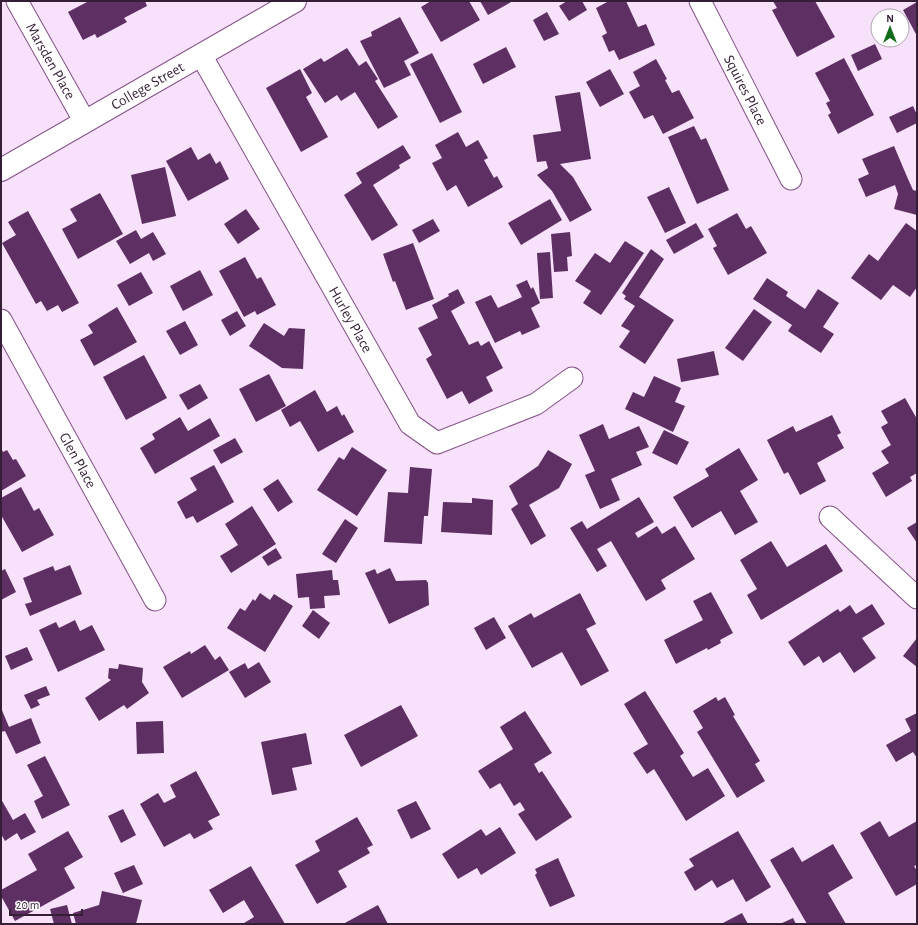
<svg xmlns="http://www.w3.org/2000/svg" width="918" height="925" font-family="'Alegreya Sans',sans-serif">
  <rect width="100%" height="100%" fill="#f8e1fa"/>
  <!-- building -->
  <path fill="#5e2f63" d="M89,1H145L147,6L124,18L127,22L97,38L95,34L83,40L68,12Z
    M431,1H469L480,20L441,42L421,7Z
    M480,1H513L488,15Z
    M567,1H582L587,10L569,21L559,6Z
    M609,1H626L638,27L646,24L655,45L619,60L614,50L609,52L602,36L607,33L596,8Z
    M773,1H815L835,37L797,57L772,10L777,8Z
    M917,2V36L903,10Z
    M547,12L559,34L544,41L533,20Z
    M400,17L419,53L404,61L411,75L384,88L360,41L372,36L371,32Z
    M875,44L882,59L858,71L851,55Z
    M506,47L516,67L483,84L473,64Z
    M347,48L359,66L366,61L378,79L375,81L398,117L378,129L355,92L341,101L337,95L325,103L303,69L321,58L324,62Z
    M432,53L462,112L440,123L410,64Z
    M844,58L874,115L838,134L828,115L831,113L826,103L830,101L815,73Z
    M656,59L667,79L665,80L672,93L679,90L694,118L663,134L653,115L644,119L629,92L640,86L633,72Z
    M300,69L312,93L306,97L328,137L301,152L266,88Z
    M610,69L624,94L600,107L586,82Z
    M580,92L591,159L560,164L573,177L592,210L570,222L552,191L537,175L548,168L546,161L537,162L533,135L561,131L555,96Z
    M913,106L917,115V123L897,133L889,117Z
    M694,126L701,140L706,138L729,190L697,204L668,137Z
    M458,132L466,147L478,140L488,158L484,160L494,178L497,176L503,187L468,207L456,185L447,191L432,163L442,158L435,145Z
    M403,145L411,158L399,165L400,168L373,185L398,225L372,241L344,195L362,183L356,173Z
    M894,146L908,179L913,190L917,191V215L894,209L898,194L895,185L866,197L858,179L869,174L862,159Z
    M191,147L198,160L210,153L216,164L220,161L229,179L188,201L166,161Z
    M165,167L176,216L142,224L131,175Z
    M669,187L686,223L665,233L647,197Z
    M100,193L123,234L78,259L62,229L77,221L70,209Z
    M550,199L562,220L521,245L508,223Z
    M246,209L260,229L238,244L224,224Z
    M28,211L79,303L62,312L58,305L47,311L41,301L36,304L2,243L16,235L8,222Z
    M737,213L746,229L751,226L767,253L728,275L713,248L717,246L708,229Z
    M433,219L440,231L419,243L412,230Z
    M696,223L704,237L674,254L666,240Z
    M906,223L917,231V287L910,297L893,285L881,300L851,278L869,254L878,261Z
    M136,230L141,239L153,232L166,254L153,261L149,253L130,264L116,241Z
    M570,232L572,256L567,257L568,271L554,272L551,234Z
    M625,241L644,253L601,315L583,303L591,291L575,281L595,253L610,263Z
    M413,243L434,299L406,310L395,281L393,282L383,254Z
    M651,249L664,259L639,297L674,320L645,364L619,347L630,331L621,326L635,306L624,299L626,296L622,293Z
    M550,252L553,298L540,299L537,253Z
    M245,257L257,279L261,277L276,305L257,315L255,311L244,317L219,271Z
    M200,270L213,295L183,311L170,286Z
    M141,272L153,293L129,306L117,285Z
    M767,278L788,292L786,296L805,309L818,289L839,303L823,327L834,334L821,353L788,331L792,325L753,299Z
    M527,280L531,289L533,287L540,303L531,308L540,327L522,335L520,331L495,343L475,302L491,295L498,308L522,297L516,285Z
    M458,289L465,303L451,311L469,345L478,341L481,346L489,341L503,368L486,377L493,391L469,404L462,391L447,399L426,359L432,355L418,328L438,318L432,305L449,296L448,294Z
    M117,307L137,342L94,366L80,340L93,333L88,325Z
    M754,309L772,322L743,361L725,348Z
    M237,311L246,326L230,336L221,320Z
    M185,321L198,345L180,355L166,331Z
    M264,323L284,336L289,328L305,329L303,369L282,368L249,346Z
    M714,351L719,375L681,382L677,359Z
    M144,355L167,398L126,420L103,377Z
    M269,374L286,406L256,422L239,389Z
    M654,376L681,388L675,402L685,406L673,432L625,409L633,392L644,397Z
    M200,384L208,398L188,410L179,395Z
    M315,390L327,412L337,406L342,416L344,414L354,432L318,452L300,421L290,427L281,410Z
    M905,398L917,419V473L910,477L912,481L886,497L872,473L889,463L881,451L891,445L881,427L888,423L881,411Z
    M832,415L841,433L837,435L844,448L817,463L826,481L800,495L788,472L784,474L767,440L793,426L796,432Z
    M180,417L188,431L210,418L220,436L155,474L140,448L155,439L152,434Z
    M603,424L609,439L639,426L649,447L636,452L642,465L611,479L620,500L600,509L585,475L595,471L579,435Z
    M664,430L689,442L677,465L652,453Z
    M235,438L243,452L221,464L213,450Z
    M352,447L387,470L357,516L317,490L339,457L344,460Z
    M1,448L3,452L7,450L13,460L16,459L26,476L1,491Z
    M739,448L758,480L740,491L758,522L735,535L721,511L692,528L673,497L709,476L705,469Z
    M548,450L572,464L559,488L529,505L546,536L531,545L511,509L518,504L509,486L538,466Z
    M214,465L234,502L197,523L193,516L186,519L177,502L197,490L190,478Z
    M410,467L432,469L428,516H424L422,544L384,542L388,492L408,493Z
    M278,479L293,502L278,512L263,489Z
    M21,487L34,511L39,508L54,535L22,552L1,515V498Z
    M639,497L654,522L635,533L638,538L657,526L662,534L675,526L695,559L661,580L666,589L646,601L611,541L597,549L607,566L597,572L570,528L582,521L587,529Z
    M472,498L493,500L492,535L441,532L443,502L472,503Z
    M252,506L276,544L231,573L220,556L238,545L225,524Z
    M345,519L358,528L336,563L322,554Z
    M917,522V543L907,528Z
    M771,541L787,567L826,544L843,571L761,620L747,595L757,589L740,560Z
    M276,548L282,558L268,566L262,557Z
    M70,565L82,594L30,616L25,604L32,602L23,578L53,566L55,571Z
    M390,568L396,581L426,580L428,583L429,605L389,624L365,573L375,569L377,574Z
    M5,569L16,592L1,600V571Z
    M332,570L333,580H338L340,595L324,596L325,608L310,609L309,597L298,598L296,574Z
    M711,592L733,633L720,640L721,643L708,650L707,648L676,664L664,640L703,620L693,601Z
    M260,593L270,600L274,594L293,606L265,652L227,628L240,608L245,611L253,599L255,601Z
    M580,593L596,624L586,629L609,671L581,686L562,652L532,668L508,626L531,613L534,618Z
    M872,604L885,624L862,638L876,658L854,673L840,652L823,663L819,656L804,666L788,642L838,609L840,612L850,605L856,614Z
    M313,610L330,623L319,639L302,626Z
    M494,617L506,638L486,650L474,628Z
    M75,620L80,631L92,625L105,650L58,672L39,630L56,622L59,628Z
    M917,638V667L903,656Z
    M205,645L215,660L220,656L229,670L182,698L163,667L190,651L191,654Z
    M27,647L33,660L11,670L5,656Z
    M259,662L271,682L245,698L229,672L245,663L248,669Z
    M119,664L143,668L142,682L149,693L127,709L124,705L99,721L85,698L111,680L108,678L109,668L118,669Z
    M46,686L50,695L37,700L40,705L31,709L24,695Z
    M645,691L684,753L680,756L693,777L708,768L725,796L686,821L654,769L647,774L633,753L648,744L624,704Z
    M716,697L718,701L725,697L735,715L733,716L760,761L755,764L765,781L737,798L697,732L703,728L693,711Z
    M401,705L418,736L361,767L344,735Z
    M1,708L9,727L31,718L41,743L16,754L5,731L1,732Z
    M525,711L552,753L534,764L539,773L542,771L572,817L536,841L518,814L525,810L520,802L514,806L500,783L490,789L478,771L513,749L500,727Z
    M917,713V758L913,752L896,762L886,745L911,731L905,719Z
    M163,721L164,753L137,754L136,722Z
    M306,733L312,764L292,768L297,790L272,795L261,742Z
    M45,756L70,805L42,819L34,801L43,796L27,765Z
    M196,771L220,815L208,821L213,829L194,839L190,833L164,847L140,804L158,793L164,803L176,797L170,785Z
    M1,799L13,820L25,813L36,832L21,840L17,833L5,841L1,834Z
    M416,801L431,829L411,839L397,810Z
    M123,809L136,835L121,843L108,816Z
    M357,817L373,845L367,848L370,853L338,871L347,887L317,904L295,865L320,851L315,841Z
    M880,821L889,837L917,821V865L914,866L917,871V884L896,896L860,833Z
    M500,827L516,853L481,875L477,868L458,879L442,854L481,829L486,836Z
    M68,831L83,857L64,868L75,888L15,921L1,896V890L37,870L28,854Z
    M738,831L771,887L746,902L733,879L717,888L712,880L695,891L684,872L694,866L689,859Z
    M833,844L853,878L828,893L846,924H807L770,860L793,847L802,862Z
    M558,858L575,896L550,907L535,875L537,873L535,869Z
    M134,865L143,884L123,893L114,873Z
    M251,866L252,868L285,924H244V923L254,917L244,900L223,913L209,890Z
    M102,891L142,900L136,924H76L73,913L99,905Z
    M67,905L72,924H54L50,909Z
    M378,905L388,924H343Z
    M742,913L748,924H721Z
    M793,918L796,924H780Z"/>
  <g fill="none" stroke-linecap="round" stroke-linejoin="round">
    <!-- minor casing -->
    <g stroke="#835087" stroke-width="23">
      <g id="minor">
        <path id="s1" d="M17,1L85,122"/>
        <path id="s2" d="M700,1L791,179"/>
        <path id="s3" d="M201,55L410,424L437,443L536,404L572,378"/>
        <path id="s4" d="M1,320L155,600"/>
        <path d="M830,517L917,598"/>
      </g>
    </g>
    <!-- secondary casing -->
    <g stroke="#835087" stroke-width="24">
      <g id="secondary">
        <path id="s5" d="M1,170L295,1"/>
      </g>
    </g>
    <!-- minor -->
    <use href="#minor" stroke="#fff" stroke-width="21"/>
    <!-- secondary -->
    <use href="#secondary" stroke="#fff" stroke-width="22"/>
  </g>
  <g text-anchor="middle" stroke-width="4" stroke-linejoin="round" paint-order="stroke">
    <!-- street labels -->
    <g font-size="15" fill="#341f36" stroke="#fff">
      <text dy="5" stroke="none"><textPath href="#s1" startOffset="69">Marsden Place</textPath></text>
      <text dy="5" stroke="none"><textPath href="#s5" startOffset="169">College Street</textPath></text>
      <text dy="5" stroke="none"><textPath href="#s2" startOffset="100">Squires Place</textPath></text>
      <text dy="5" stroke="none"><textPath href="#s3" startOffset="304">Hurley Place</textPath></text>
      <text dy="5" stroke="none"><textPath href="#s4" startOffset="160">Glen Place</textPath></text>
    </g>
  </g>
  <!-- border -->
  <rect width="918" height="925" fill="none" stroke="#341f36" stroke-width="4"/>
  <!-- north arrow -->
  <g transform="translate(890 28)"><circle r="19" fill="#ffffff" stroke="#aea5af"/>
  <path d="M0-3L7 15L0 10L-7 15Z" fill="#0f6d19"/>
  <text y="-6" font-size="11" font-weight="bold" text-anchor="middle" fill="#341f36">N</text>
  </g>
  <!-- scale -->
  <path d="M10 909v6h72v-6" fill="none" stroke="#341f36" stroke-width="2"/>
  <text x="16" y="909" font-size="12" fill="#341f36" stroke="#ffffff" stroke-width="3" paint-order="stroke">20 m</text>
</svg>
